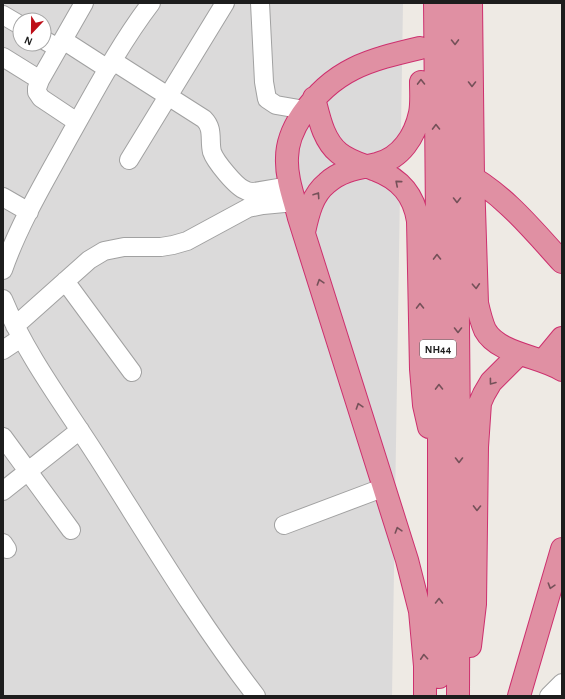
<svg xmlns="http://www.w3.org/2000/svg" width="565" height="699" font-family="'Alegreya Sans',sans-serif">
  <rect width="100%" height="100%" fill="#eeeae4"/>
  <!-- residential -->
  <path fill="#dbdada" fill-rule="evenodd" d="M3,3H403L392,696H3ZM20,20H44V44H20Z"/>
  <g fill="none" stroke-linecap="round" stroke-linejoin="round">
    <!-- minor casing -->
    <g stroke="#a1a1a1" stroke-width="20">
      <path id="minor" d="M260,3L264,82L267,99L276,105L305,110
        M3,15L20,25
        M44,40L58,48
        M63,40L108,69
        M3,57L40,80
        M113,61L204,119C214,129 209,140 212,152C215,161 236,187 245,190C248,192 251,192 254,192L290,186
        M77,122L41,98L37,92V88L40,80L84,3
        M129,160L225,3
        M3,197L29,212
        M3,270C19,224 45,181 68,139C94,93 119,45 151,3
        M65,281L132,372
        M3,299C27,357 65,406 98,458C149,538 198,621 256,696
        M15,326L89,260L104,251L124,247H161L173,245L187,241L248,208L263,205L295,202
        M3,350L21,338
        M3,437L71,530
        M3,491L80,430
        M284,525L385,487
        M3,543L7,549
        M549,696L562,683"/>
    </g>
    <!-- highway casing -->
    <g stroke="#cd306e" stroke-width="24">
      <path id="highway" d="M435,3L439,434V677
        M455,3L459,433L458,696
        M471,3L473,177L477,303C479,312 481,321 485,330C498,354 540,356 562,370
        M420,48C369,60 333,69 302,115C294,127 287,143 287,158C286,178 294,198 299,218L407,560L420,611L425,666V696
        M314,98C319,117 323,140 339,153C350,162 364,165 376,170C400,179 414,195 418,221L421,369L424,405L429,427
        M463,172C503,193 532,229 562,262
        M304,232C308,214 312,195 327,183C341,170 359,168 377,164C401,158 415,136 420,113C422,103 421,93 421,82
        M543,361L562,338
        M470,646L475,604L477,447L480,403L484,394L491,382L519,354
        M519,696L562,549"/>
    </g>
    <!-- minor -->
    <use href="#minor" stroke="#fff" stroke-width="18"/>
    <!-- highway -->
    <use href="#highway" stroke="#e090a3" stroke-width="22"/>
  </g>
  <!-- one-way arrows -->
  <defs><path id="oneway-chevron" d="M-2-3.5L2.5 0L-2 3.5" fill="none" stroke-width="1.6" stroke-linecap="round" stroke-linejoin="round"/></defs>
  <g stroke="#755159">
    <use href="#oneway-chevron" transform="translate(455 42) rotate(89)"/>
    <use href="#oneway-chevron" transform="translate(421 82) rotate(-91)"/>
    <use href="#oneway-chevron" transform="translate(472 84) rotate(90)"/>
    <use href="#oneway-chevron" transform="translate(436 127) rotate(-91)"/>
    <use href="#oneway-chevron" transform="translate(398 183) rotate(-140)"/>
    <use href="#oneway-chevron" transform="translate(317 195) rotate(-56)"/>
    <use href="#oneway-chevron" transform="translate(457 200) rotate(90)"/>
    <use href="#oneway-chevron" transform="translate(437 257) rotate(-91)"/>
    <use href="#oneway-chevron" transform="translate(320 282) rotate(-108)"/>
    <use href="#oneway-chevron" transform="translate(476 286) rotate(87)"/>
    <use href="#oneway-chevron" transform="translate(420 306) rotate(-91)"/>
    <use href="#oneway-chevron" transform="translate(458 330) rotate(90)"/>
    <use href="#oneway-chevron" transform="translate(492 382) rotate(127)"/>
    <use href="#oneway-chevron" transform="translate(439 387) rotate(-91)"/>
    <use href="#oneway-chevron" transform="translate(359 406) rotate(-108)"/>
    <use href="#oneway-chevron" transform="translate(459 460) rotate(90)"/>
    <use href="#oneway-chevron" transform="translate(477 508) rotate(91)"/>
    <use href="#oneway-chevron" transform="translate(398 530) rotate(-107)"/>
    <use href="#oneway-chevron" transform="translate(551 586) rotate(107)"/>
    <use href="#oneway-chevron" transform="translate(439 601) rotate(-90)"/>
    <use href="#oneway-chevron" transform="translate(424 657) rotate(-94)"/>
  </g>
  <g text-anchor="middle" stroke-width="3" stroke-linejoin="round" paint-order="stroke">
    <!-- shield labels -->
    <rect fill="#fff" stroke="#616161" stroke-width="1" x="420" y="340" width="36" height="18" rx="3"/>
    <g font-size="11" font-weight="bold" fill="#1d1d1d">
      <text x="438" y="353">NH44</text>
    </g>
  </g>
  <!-- border -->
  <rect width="565" height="699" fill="none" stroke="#1d1d1d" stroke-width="8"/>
  <!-- north arrow -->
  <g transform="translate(32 32) rotate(202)"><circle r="19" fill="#ffffff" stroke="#a5a5a5"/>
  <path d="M0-3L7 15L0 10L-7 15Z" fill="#bd0d17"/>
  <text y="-6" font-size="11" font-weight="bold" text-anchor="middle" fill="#1d1d1d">N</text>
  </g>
</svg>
